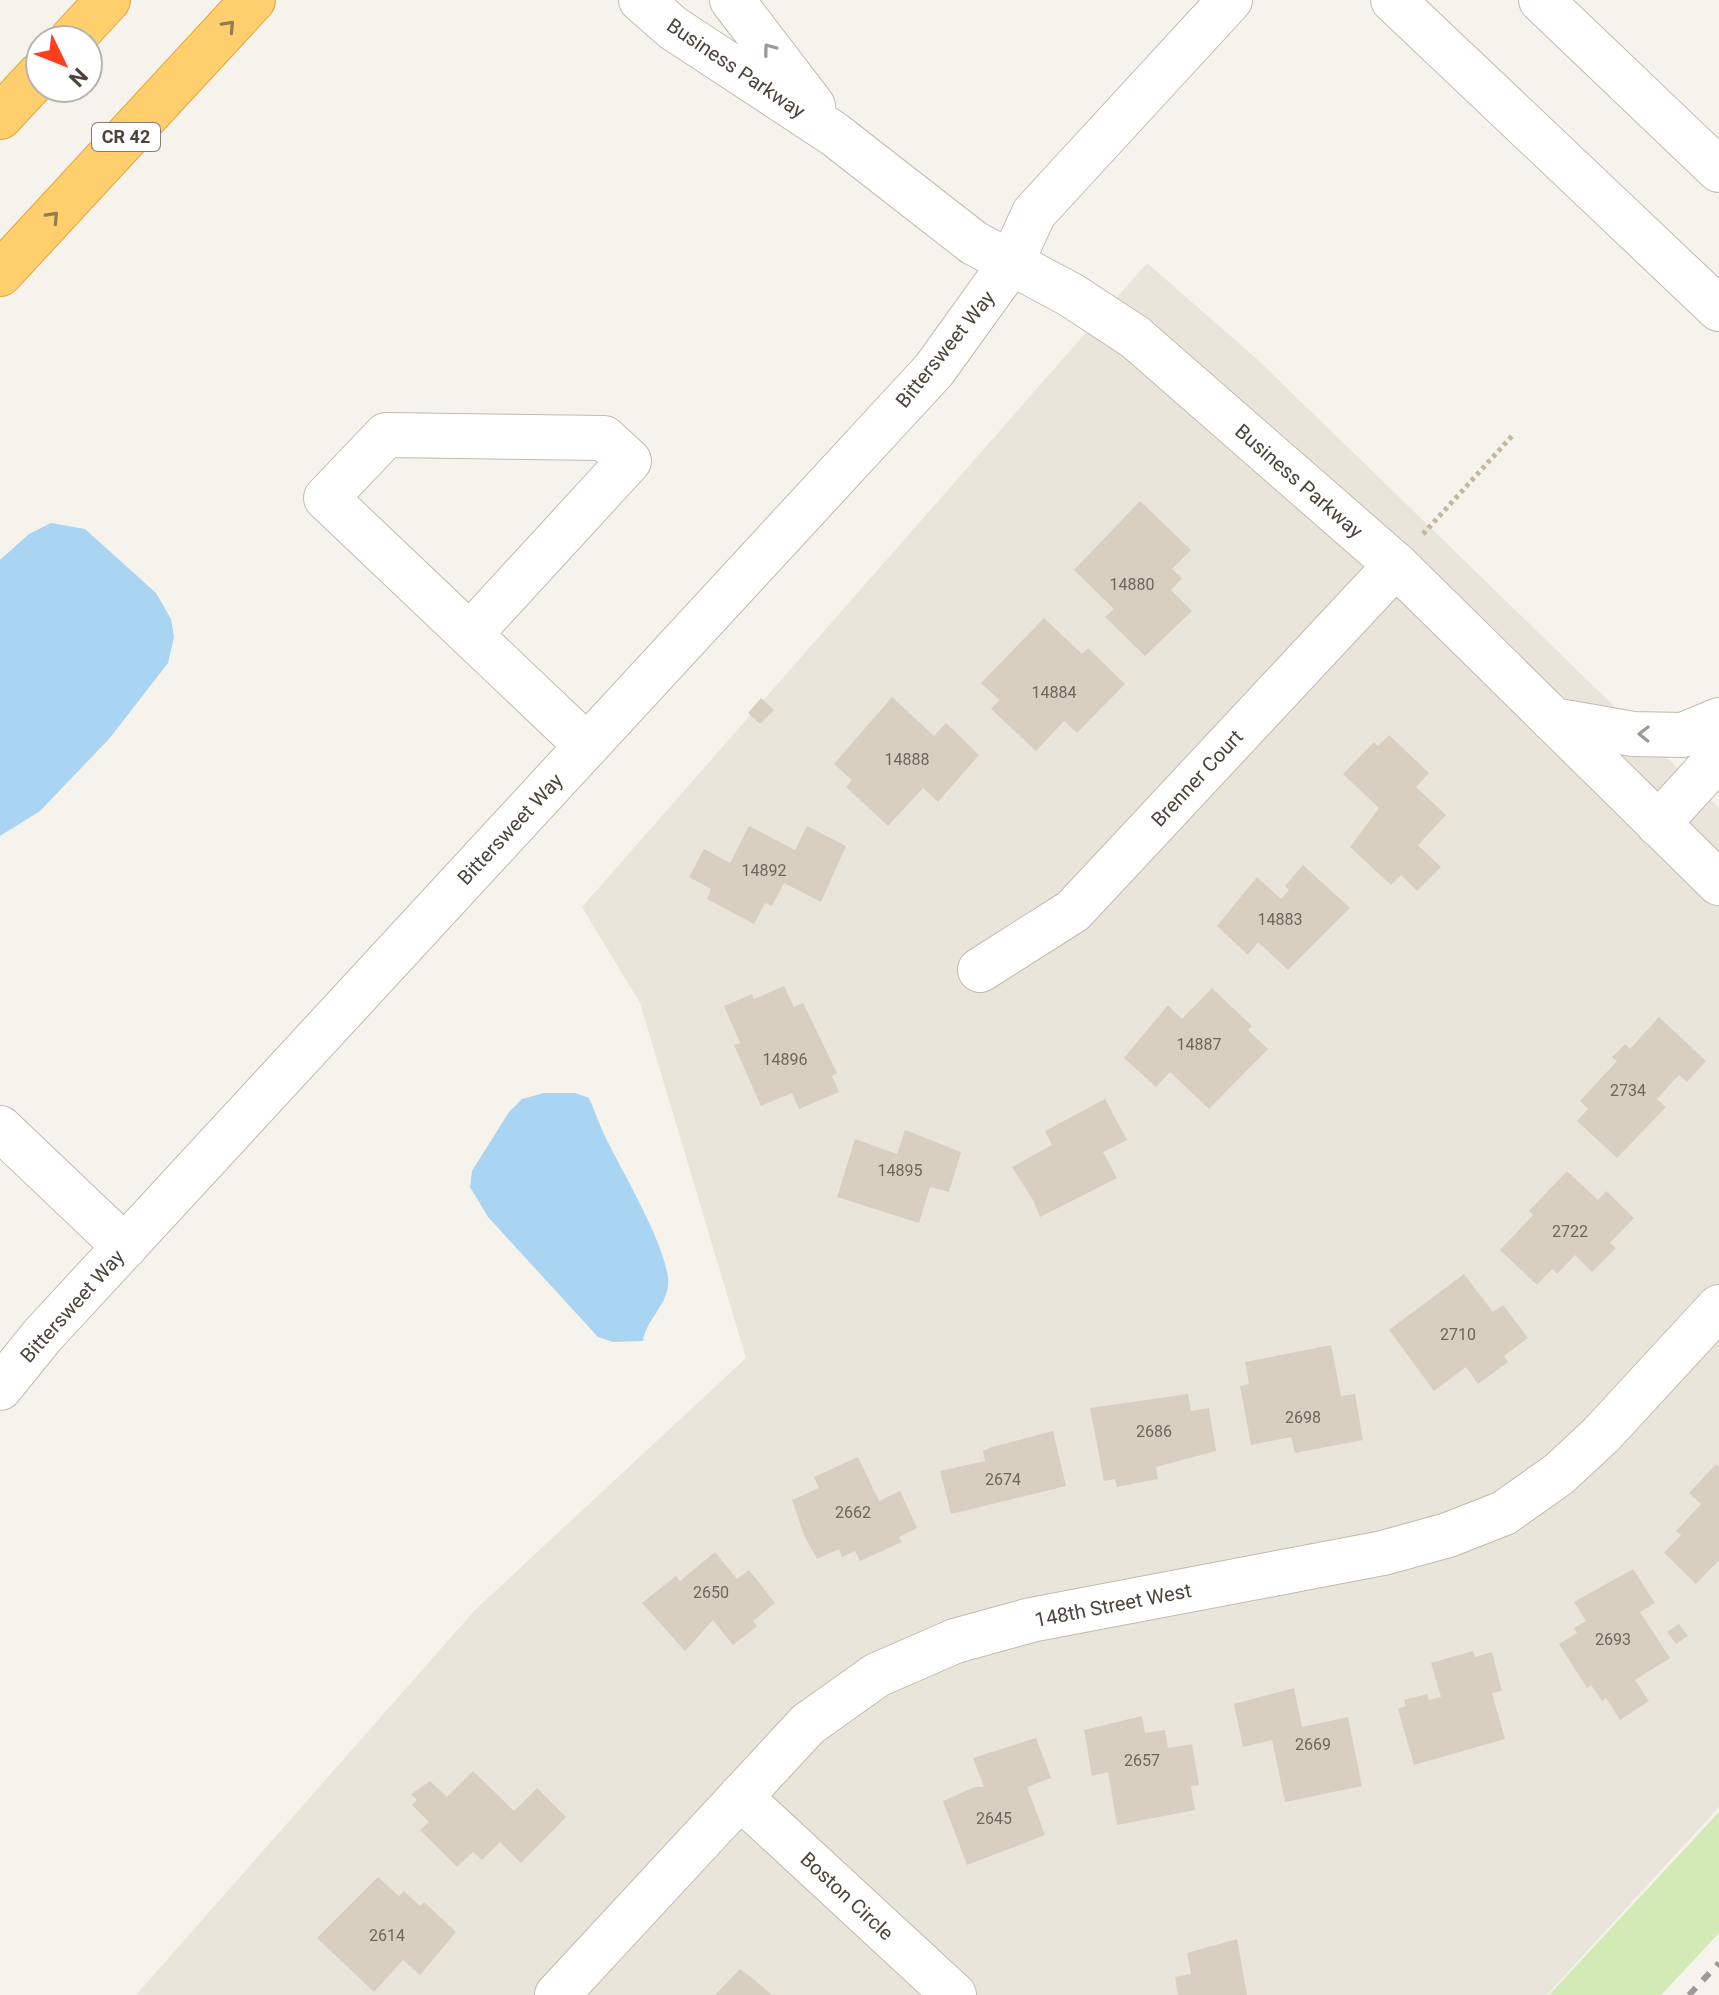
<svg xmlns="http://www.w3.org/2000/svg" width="1719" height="1995" font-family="Roboto,sans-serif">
  <rect width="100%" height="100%" fill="#f6f3ec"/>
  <!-- residential -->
  <path fill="#eae5da" d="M1147,263L1258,360L1719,808V1807L1547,1995H136L475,1610L746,1358L640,1003L582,907Z"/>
  <!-- green -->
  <path fill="#d2eab5" d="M1719,1812V1933L1661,1995H1549Z"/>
  <!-- water -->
  <path fill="#a9d4f2" d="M51,523L85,529L156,593L171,619L174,637L168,663L109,739L40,811L0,836V560L29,534Z
    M544,1093H575L589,1098C594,1109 598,1121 603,1132C618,1165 672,1253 668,1286C665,1308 646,1320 643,1341L613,1342L598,1337L488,1217L470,1187L472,1171L509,1112L522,1099Z"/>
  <!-- building -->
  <path fill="#d8cfc1" d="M1140,501L1191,550L1172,569L1182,578L1171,590L1192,611L1145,656L1105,617L1114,609L1074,570Z
    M1044,618L1082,654L1088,648L1125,684L1077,733L1064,721L1036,751L991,709L999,700L981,683Z
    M892,697L934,736L946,723L979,755L938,802L923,788L888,826L846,787L852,780L834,764Z
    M761,698L774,710L760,724L748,713Z
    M1389,735L1429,773L1416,787L1446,815L1418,845L1441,867L1417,891L1401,875L1391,885L1350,847L1379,808L1343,774L1374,742L1378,746Z
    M749,826L795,850L807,826L846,846L821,902L784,883L772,906L765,903L754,924L707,899L711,889L689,877L704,849L730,863Z
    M1303,865L1350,908L1288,970L1258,942L1248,955L1217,926L1257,877L1281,899L1289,890L1285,886Z
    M784,986L794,1007L803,1003L837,1073L832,1076L839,1092L799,1109L792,1093L761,1106L734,1045L740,1043L724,1006L752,994L754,999Z
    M1212,988L1252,1026L1248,1030L1268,1049L1209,1109L1170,1072L1156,1087L1124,1058L1168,1005L1182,1019Z
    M1659,1017L1706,1061L1687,1082L1679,1075L1657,1099L1666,1107L1617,1158L1577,1121L1588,1109L1580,1101L1617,1061L1612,1057L1625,1044L1630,1049Z
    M1105,1099L1127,1140L1103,1152L1117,1178L1040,1217L1033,1200L1012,1167L1052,1145L1045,1131Z
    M905,1130L961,1152L949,1192L930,1187L919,1223L837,1197L855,1139L897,1154Z
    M1567,1171L1598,1200L1606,1191L1634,1218L1610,1243L1616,1248L1592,1272L1575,1255L1557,1274L1552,1269L1537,1285L1500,1250L1533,1215L1529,1211Z
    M1464,1274L1493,1312L1503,1305L1528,1338L1504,1356L1508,1362L1478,1384L1466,1367L1434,1391L1389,1330Z
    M1331,1345L1341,1396L1355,1394L1363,1440L1295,1453L1291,1437L1251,1445L1240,1386L1249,1384L1245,1362Z
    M1188,1394L1191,1411L1209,1408L1216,1451L1156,1467L1158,1479L1117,1487L1115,1479L1104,1481L1090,1408Z
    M1053,1431L1066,1486L951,1514L940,1471L985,1461L983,1451L992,1447Z
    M858,1457L879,1501L900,1491L917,1528L899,1537L902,1542L860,1561L855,1551L842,1557L839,1549L817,1559L804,1535L792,1500L819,1488L814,1477Z
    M1716,1464L1719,1467V1560L1696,1584L1664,1553L1681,1535L1676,1531L1701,1504L1689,1493Z
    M715,1552L737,1579L749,1570L775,1603L753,1621L757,1626L733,1645L713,1620L685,1651L642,1603L676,1576L680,1581Z
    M1633,1569L1655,1603L1640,1612L1670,1658L1635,1680L1649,1701L1620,1720L1606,1698L1602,1701L1591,1685L1587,1688L1559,1644L1577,1633L1574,1628L1586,1621L1574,1602Z
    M1679,1624L1688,1636L1676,1644L1667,1632Z
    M1473,1651L1475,1657L1492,1652L1502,1691L1492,1693L1505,1739L1414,1765L1398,1709L1406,1706L1404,1700L1427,1694L1429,1700L1441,1697L1431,1663Z
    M1294,1688L1302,1727L1348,1717L1362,1786L1285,1802L1272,1740L1243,1747L1234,1704Z
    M1142,1716L1145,1733L1165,1730L1168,1748L1192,1744L1199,1785L1191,1786L1195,1810L1117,1825L1108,1772L1092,1776L1084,1730Z
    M1036,1738L1051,1778L1027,1787L1045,1835L967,1865L943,1801L975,1787H984L973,1758Z
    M473,1771L514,1811L537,1788L566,1817L521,1863L500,1842L482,1860L473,1852L457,1867L420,1830L429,1822L412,1805L417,1800L411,1794L430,1781L447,1797Z
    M378,1877L399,1896L404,1891L420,1906L424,1902L456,1932L420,1975L403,1960L374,1992L317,1938Z
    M1237,1939L1247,1995H1178L1175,1977L1191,1974L1187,1953Z
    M740,1969L752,1978L772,1995H715Z"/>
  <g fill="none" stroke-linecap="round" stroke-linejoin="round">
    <!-- minor casing -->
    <g stroke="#c2bbae" stroke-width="46">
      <path id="minor" d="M641,0L673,28L834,134L974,243L1071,295L1135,337L1396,565L1719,883
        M732,0L813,106
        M1393,0L1719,309
        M1541,0L1719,170
        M470,634L629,461L604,438L386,435L326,498L587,746
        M1553,720L1633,734L1683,735L1719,720
        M1658,824L1719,757
        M980,970L1073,911L1396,565
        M0,1128L125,1247
        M0,1388L42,1336L934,370L1011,263L1034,213L1230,0
        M740,1797L954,1995
        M557,1995L808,1724L877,1675L955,1641L1031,1620L1383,1553L1448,1535L1504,1513L1559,1474L1601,1435L1719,1307"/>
    </g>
    <!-- highway casing -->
    <g stroke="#e0a43c" stroke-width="46">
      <path id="highway" d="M71,40L108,0
        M0,117L40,74
        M0,274L253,0"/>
    </g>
    <!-- path -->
    <path stroke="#c4b79f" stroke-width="5" stroke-dasharray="4 4" stroke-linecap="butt" d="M1423,534L1512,436"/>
    <!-- minor -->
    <use href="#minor" stroke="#fff" stroke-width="44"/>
    <!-- highway -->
    <use href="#highway" stroke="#ffcf6e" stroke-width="44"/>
    <!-- rail -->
    <path stroke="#9a9a9a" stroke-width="6" stroke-dasharray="10 10" stroke-linecap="butt" d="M1689,1995L1719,1963"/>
  </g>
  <!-- one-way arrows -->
  <defs><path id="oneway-chevron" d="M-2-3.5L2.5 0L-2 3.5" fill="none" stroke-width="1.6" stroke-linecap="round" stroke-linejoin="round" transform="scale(2)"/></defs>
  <g stroke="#937c4e">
    <use href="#oneway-chevron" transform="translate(229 26) rotate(-47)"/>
    <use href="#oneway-chevron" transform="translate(53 217) rotate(-47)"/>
  </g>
  <g stroke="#9c9892">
    <use href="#oneway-chevron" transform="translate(769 49) rotate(-127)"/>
    <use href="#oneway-chevron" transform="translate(1644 734) rotate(-179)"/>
  </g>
  <g text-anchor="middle" stroke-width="7" stroke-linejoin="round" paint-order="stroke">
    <!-- number labels -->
    <g font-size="16" fill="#6e675b">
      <text x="1132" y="590">14880</text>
      <text x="1054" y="698">14884</text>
      <text x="907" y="765">14888</text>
      <text x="764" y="876">14892</text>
      <text x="1280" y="925">14883</text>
      <text x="1199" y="1050">14887</text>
      <text x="785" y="1065">14896</text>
      <text x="1628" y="1096">2734</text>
      <text x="900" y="1176">14895</text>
      <text x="1570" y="1237">2722</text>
      <text x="1458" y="1340">2710</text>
      <text x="1303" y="1423">2698</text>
      <text x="1154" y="1437">2686</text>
      <text x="1003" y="1485">2674</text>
      <text x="853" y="1518">2662</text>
      <text x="711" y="1598">2650</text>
      <text x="1613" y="1645">2693</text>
      <text x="1313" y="1750">2669</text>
      <text x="1142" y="1766">2657</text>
      <text x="994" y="1824">2645</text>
      <text x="387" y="1941">2614</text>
    </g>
    <!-- shield labels -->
    <rect fill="#fff" stroke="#817c74" stroke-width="2" x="92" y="123" width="68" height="28" rx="6"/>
    <g font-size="18" font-weight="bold" fill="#4b4439">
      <text x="126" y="143">CR 42</text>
    </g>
    <!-- street labels -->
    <g font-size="20" fill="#4b4439" stroke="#fff">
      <text transform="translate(736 68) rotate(34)" y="7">Business Parkway</text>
      <text transform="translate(945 349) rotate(-51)" y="7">Bittersweet Way</text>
      <text transform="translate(1299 481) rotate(41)" y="7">Business Parkway</text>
      <text transform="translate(1197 778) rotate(-47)" y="7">Brenner Court</text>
      <text transform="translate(510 829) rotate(-47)" y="7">Bittersweet Way</text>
      <text transform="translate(72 1306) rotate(-48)" y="7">Bittersweet Way</text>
      <text transform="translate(1113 1605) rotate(-11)" y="7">148th Street West</text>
      <text transform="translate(847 1896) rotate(43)" y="7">Boston Circle</text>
    </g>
  </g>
  <!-- north arrow -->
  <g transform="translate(64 64) rotate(133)"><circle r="38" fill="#ffffff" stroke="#b7b4b0" stroke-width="2"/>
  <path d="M0-6L14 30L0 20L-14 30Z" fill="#fc3f1d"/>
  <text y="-12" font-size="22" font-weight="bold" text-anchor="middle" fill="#4b4439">N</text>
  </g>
</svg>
